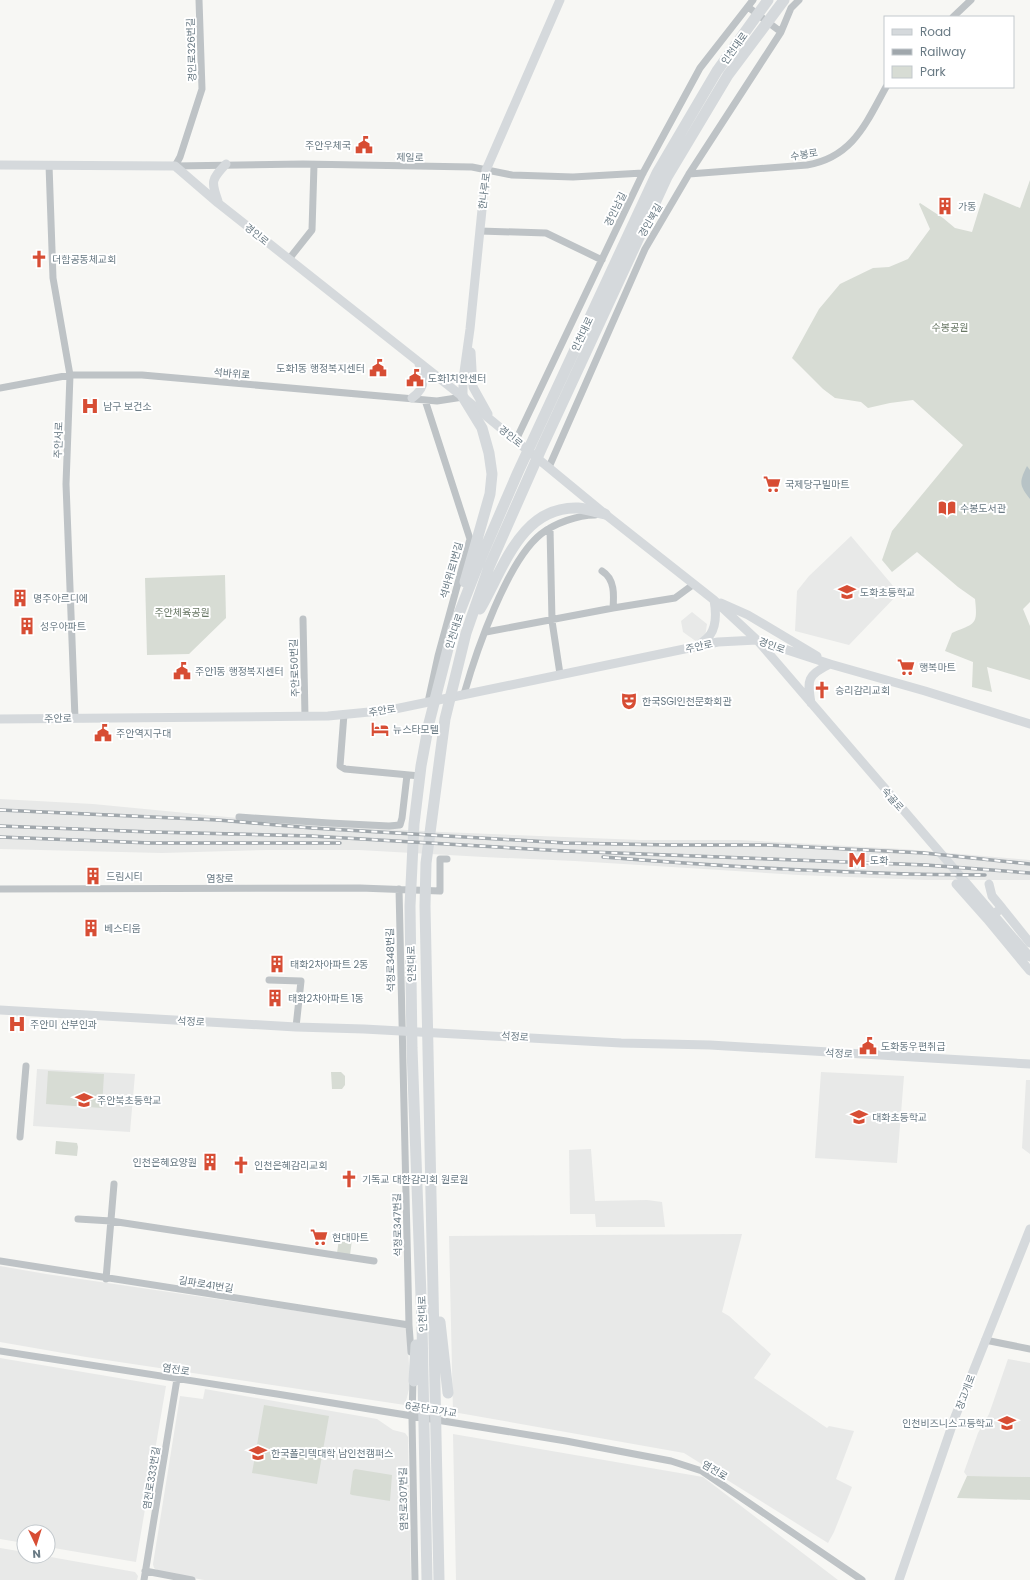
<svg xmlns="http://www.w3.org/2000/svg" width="1030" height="1580" font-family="Poppins,'Noto Sans KR',sans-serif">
  <rect width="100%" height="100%" fill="#f7f7f4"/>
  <!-- built -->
  <path fill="#e8e9e8" d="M851,536L899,593L849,645L795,631L797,591L809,576Z
    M692,612L707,624L705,637L697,642L683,632L681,621Z
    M0,799L93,804L301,824L442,832L640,840H739L903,849L1030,860V880H925L798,875L575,861L484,857L359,850H267L162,853L0,849Z
    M37,1069L135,1074L130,1132L33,1126Z
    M821,1072L904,1076L897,1163L815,1158Z
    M1026,1080H1030V1154L1022,1148Z
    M591,1149L595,1201L647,1200L662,1202L665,1227H596L595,1214H570L569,1150Z
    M742,1234L722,1312L729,1316L771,1354L754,1378L827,1428L829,1426L854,1431L836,1479L852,1487L834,1532L828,1543L684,1453L453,1412L449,1236Z
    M0,1266L46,1274L407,1327L410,1385L405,1405L86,1357L0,1342Z
    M0,1358L166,1386L136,1562L48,1547V1532H24V1543L0,1539Z
    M1008,1359L1030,1363V1477L967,1476L964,1472L978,1433L989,1414Z
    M205,1389L377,1419L393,1430L405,1433L408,1437L411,1580H204L160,1572L154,1568L153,1564L180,1396L203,1399Z
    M453,1434L703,1477L838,1580H456Z
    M0,1548L24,1552V1556H45L135,1572L138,1576L137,1580H0Z"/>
  <!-- green -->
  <path fill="#d7dcd4" d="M1030,180V602L1023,609L1030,626V680L987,667L992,692L972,687L973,662L945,651L952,633C975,623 978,626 975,599L958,587L917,552L892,572L882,560L892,531L963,445L913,400L890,403L868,408L861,402L835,398L823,389L792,358L819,309L840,284L873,268L889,267L908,259L930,229L919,204L920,203L943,218L955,228L972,232L984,193L1020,208Z
    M225,575L226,618L189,654L147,655L145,578Z
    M48,1071L104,1074L102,1108L46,1104Z
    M331,1072H341L345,1076V1085L342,1089H332Z
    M56,1141L77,1143L78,1147L77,1156L55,1154Z
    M339,1239L352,1240L350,1255L337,1253Z
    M264,1405L329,1416L317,1484L252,1473Z
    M355,1469L392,1475L390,1501L352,1495L350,1494L353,1471Z
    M967,1476L1030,1477V1500L957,1498Z"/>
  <!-- water -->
  <path fill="#b7c3c6" d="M1027,466L1030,470V499C1019,485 1019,482 1027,466Z"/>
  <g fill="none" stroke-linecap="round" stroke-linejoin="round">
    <!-- minor -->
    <path stroke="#bec3c6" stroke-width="7" d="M748,7L781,32
      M953,17L971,0
      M49,165L53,278L70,375L66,484L75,718
      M175,166L303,164L472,167L512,175L573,177L643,173
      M175,166L180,157L202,89L199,0
      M689,174L807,165C853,157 866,123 886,87
      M480,231L546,233L602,260
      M289,259L312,230L314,165
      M0,388L70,375H142L437,401L463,397
      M425,400L470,539L438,656L428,702
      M516,440L643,173L700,68L753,0
      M549,467L645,249L689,174L781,32L791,8L799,0
      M550,528L552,621L560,674
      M613,608L675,598L694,584
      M303,619L305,716
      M486,632L613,608C614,595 615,579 602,571
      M464,694C476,652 507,561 541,534C555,523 578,515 595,515
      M344,714L340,766L345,769L420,776
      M239,817L329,823L389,826L400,825L402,818L407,775
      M0,889L360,888L440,891V859H447
      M399,889L409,1325L411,1352
      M269,980L301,981L296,1027
      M20,1137L26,1066
      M78,1219L111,1221L374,1261
      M0,1261L409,1325
      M106,1279L114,1184
      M985,1340L1030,1349
      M0,1351L277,1394L566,1441L671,1461L702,1471L862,1580
      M413,1378L412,1418L415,1580
      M145,1571L192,1580
      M144,1580L177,1379"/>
    <!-- major -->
    <path stroke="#d5d9dc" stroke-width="9" d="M0,165L175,166L218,203L463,397L605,514L714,600L757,640L830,664L925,691L1030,724
      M218,201C211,181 211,180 226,164
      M471,352L473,387L488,414
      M463,397V379L470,329L486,170L560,0
      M412,398C425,389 426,378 419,364
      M721,603L748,615L817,656
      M758,641L1030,957
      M698,646C702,642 707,639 710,635C717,625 716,611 714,600
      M811,703C807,680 807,675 830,664
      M0,719L328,716L390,710L718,642L757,640
      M956,884L987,919
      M989,884L992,896L1002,908
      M1030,943L1002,908L987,919L1030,971
      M0,1010L296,1027L364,1029L621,1043L710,1045L1030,1064
      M899,1580L955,1417L1030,1229"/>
    <!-- highway -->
    <path stroke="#d5d9dc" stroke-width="11" d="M463,397L482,428L489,453L492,474L490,494L465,582
      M480,609C504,568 521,506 578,508C587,509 597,512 605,514
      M440,1322L448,1393
      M414,1381L416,1345
      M427,1580L422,1324L412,1048L410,906L414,824L421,766L429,723L453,629L480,560L518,472L657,173L717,71L768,0
      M439,1580L425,906L426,863L445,719L466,633L489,567L542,447L667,177L728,75L784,0"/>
    <!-- rail casing -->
    <g stroke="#a0a7ac" stroke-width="3.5">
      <path id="rail" d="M0,810L218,820L312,828L566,843L670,845H768L924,853L1030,864
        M0,826L152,832L311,836L565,851L926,865L1030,873
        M0,837L151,843H340
        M603,857C730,867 858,875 985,875"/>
    </g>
    <!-- rail -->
    <use href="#rail" stroke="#fff" stroke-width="2" stroke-dasharray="6" stroke-linecap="butt"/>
  </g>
  <!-- icons -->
  <defs>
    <g id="civic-bare" transform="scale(1.38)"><path d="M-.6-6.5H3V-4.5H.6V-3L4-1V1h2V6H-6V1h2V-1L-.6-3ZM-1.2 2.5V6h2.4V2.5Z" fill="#d74d34" stroke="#fff" stroke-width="2.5" paint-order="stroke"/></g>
    <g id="building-bare" transform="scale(1.38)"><path d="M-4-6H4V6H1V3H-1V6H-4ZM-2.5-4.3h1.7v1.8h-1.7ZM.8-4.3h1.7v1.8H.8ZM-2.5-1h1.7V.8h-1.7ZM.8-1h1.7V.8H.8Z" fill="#d74d34" stroke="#fff" stroke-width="2.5" paint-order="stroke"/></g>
    <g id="church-bare" transform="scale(1.38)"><path d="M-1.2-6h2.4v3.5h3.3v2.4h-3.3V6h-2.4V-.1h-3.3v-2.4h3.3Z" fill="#d74d34" stroke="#fff" stroke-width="2.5" paint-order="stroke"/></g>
    <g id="hospital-bare" transform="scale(1.38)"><path d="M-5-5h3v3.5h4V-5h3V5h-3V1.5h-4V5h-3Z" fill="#d74d34" stroke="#fff" stroke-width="2.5" paint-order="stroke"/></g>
    <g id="supermarket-bare" transform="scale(1.38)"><path d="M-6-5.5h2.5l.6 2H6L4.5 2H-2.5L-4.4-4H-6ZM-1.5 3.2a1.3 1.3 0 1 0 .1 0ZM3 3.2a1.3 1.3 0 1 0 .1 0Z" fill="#d74d34" stroke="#fff" stroke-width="2.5" paint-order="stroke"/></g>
    <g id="library-bare" transform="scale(1.38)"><path d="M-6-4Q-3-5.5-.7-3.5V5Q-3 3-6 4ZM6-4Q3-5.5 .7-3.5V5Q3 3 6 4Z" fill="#d74d34" stroke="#fff" stroke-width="2.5" paint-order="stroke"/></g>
    <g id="school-bare" transform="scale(1.38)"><path d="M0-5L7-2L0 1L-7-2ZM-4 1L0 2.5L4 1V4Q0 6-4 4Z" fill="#d74d34" stroke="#fff" stroke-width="2.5" paint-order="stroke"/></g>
    <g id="theatre-bare" transform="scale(1.38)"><path d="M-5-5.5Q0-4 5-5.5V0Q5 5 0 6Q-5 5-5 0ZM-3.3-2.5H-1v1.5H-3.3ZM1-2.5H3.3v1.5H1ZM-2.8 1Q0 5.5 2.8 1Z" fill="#d74d34" stroke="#fff" stroke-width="2.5" paint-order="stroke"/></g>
    <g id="hotel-bare" transform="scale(1.38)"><path d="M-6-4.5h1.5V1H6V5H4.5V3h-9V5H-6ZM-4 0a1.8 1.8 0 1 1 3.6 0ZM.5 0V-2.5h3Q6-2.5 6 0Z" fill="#d74d34" stroke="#fff" stroke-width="2.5" paint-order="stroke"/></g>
    <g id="metro-bare" transform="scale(1.38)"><path d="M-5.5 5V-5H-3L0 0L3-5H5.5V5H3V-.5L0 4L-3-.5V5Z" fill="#d74d34" stroke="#fff" stroke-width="2.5" paint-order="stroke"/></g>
    <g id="university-bare" transform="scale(1.38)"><path d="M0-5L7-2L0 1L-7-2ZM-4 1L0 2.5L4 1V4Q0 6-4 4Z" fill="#d74d34" stroke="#fff" stroke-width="2.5" paint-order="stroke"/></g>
  </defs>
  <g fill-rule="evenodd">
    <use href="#civic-bare" x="364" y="145"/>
    <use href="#building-bare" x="945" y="206"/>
    <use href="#church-bare" x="39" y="259"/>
    <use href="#civic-bare" x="378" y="368"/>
    <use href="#civic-bare" x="415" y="378"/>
    <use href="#hospital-bare" x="90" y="406"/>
    <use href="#supermarket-bare" x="772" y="484"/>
    <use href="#library-bare" x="947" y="508"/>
    <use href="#school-bare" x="847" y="592"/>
    <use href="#building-bare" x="20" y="598"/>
    <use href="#building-bare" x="27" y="626"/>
    <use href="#supermarket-bare" x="906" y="667"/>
    <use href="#civic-bare" x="182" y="671"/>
    <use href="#church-bare" x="822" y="690"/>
    <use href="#theatre-bare" x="629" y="701"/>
    <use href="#hotel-bare" x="380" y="729"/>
    <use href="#civic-bare" x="103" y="733"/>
    <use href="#metro-bare" x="857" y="860"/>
    <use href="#building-bare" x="93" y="876"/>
    <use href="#building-bare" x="91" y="928"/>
    <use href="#building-bare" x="277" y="964"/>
    <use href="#building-bare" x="275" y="998"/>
    <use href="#hospital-bare" x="17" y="1024"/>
    <use href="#civic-bare" x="868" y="1046"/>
    <use href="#school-bare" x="84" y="1100"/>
    <use href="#school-bare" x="859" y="1117"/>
    <use href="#building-bare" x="210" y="1162"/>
    <use href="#church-bare" x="241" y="1165"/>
    <use href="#church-bare" x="349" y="1179"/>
    <use href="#supermarket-bare" x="319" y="1237"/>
    <use href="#school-bare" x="1007" y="1423"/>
    <use href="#university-bare" x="258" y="1453"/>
  </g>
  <g text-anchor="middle" stroke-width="4" stroke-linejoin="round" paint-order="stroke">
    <!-- street labels -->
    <g font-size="10" fill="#687983" stroke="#fff">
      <text transform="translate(734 48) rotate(-54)" y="4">인천대로</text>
      <text transform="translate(191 50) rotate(-92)" y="4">경인로326번길</text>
      <text transform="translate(804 154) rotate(-10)" y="4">수봉로</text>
      <text transform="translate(410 157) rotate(1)" y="4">제일로</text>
      <text transform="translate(484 191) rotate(-83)" y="4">한나루로</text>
      <text transform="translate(615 209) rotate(-64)" y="4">경인남길</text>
      <text transform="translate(650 220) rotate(-60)" y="4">경인북길</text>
      <text transform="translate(257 234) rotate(39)" y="4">경인로</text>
      <text transform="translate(582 334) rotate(-65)" y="4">인천대로</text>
      <text transform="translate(232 373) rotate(5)" y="4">석바위로</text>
      <text transform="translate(511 436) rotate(39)" y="4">경인로</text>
      <text transform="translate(58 440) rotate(-88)" y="4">주안서로</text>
      <text transform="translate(451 570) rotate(-74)" y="4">석바위로1번길</text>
      <text transform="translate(454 631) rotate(-72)" y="4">인천대로</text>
      <text transform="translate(772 645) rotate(20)" y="4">경인로</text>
      <text transform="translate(699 646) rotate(-12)" y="4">주안로</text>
      <text transform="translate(294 668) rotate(-92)" y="4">주안로50번길</text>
      <text transform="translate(382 710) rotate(-8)" y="4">주안로</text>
      <text transform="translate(58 718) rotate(-1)" y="4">주안로</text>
      <text transform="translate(893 799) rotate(49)" y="4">숙골로</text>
      <text x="220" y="882">염창로</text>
      <text transform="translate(390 960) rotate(-91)" y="4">석정로348번길</text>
      <text transform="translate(411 964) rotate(-91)" y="4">인천대로</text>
      <text transform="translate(191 1021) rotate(3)" y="4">석정로</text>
      <text transform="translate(515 1036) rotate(4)" y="4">석정로</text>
      <text transform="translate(839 1053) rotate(3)" y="4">석정로</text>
      <text transform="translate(397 1225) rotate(-91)" y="4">석정로347번길</text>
      <text transform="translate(206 1284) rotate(9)" y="4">길파로41번길</text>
      <text transform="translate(422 1314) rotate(-92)" y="4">인천대로</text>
      <text transform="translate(176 1369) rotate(9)" y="4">염전로</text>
      <text transform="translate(965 1392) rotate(-69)" y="4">장고개로</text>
      <text transform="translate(431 1409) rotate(9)" y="4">6공단고가교</text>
      <text transform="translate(715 1470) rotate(31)" y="4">염전로</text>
      <text transform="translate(151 1478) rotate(-81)" y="4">염전로333번길</text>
      <text transform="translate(403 1499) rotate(-91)" y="4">염전로307번길</text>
    </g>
    <!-- poi labels -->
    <g font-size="10" fill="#687983" stroke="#fff" text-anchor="start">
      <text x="351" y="149" text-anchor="end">주안우체국</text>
      <text x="958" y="210">가동</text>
      <text x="52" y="263">더함공동체교회</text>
      <text x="365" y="372" text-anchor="end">도화1동 행정복지센터</text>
      <text x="428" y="382">도화1치안센터</text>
      <text x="103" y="410">남구 보건소</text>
      <text x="785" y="488">국제당구빌마트</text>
      <text x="960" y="512">수봉도서관</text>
      <text x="860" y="596">도화초등학교</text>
      <text x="33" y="602">명주아르디에</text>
      <text x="40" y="630">성우아파트</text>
      <text x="919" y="671">행복마트</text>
      <text x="195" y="675">주안1동 행정복지센터</text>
      <text x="835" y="694">승리감리교회</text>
      <text x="642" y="705">한국SGI인천문화회관</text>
      <text x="393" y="733">뉴스타모텔</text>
      <text x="116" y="737">주안역지구대</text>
      <text x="870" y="864">도화</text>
      <text x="106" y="880">드림시티</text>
      <text x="104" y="932">베스티움</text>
      <text x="290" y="968">태화2차아파트 2동</text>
      <text x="288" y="1002">태화2차아파트 1동</text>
      <text x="30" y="1028">주안미 산부인과</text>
      <text x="881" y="1050">도화동우편취급</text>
      <text x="97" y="1104">주안북초등학교</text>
      <text x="872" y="1121">대화초등학교</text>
      <text x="197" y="1166" text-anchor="end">인천은혜요양원</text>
      <text x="254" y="1169">인천은혜감리교회</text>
      <text x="362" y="1183">기독교 대한감리회 원로원</text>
      <text x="332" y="1241">현대마트</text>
      <text x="994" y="1427" text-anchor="end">인천비즈니스고등학교</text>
      <text x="271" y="1457">한국폴리텍대학 남인천캠퍼스</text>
    </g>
    <!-- park labels -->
    <g font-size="10" fill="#677663" stroke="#fff">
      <text x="950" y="331">수봉공원</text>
      <text x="182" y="616">주안체육공원</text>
    </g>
  </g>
  <!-- legend -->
  <rect x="884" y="16" width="130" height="72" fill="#ffffff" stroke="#c3c9cd"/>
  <rect x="892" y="29" width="20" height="6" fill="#d5d9dc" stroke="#c3c9cd"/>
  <text x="920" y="36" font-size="12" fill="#687983">Road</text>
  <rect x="892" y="49" width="20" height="6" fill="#a0a7ac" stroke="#c3c9cd"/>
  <text x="920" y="56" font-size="12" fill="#687983">Railway</text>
  <rect x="892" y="66" width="20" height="12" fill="#d7dcd4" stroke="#c3c9cd"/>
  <text x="920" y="76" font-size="12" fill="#687983">Park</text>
  <!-- north arrow -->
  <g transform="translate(36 1544) rotate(176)"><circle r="19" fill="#ffffff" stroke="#c3c9cd"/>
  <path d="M0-3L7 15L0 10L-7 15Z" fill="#d74d34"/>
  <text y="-6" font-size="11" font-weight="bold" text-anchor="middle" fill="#687983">N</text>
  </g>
</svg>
